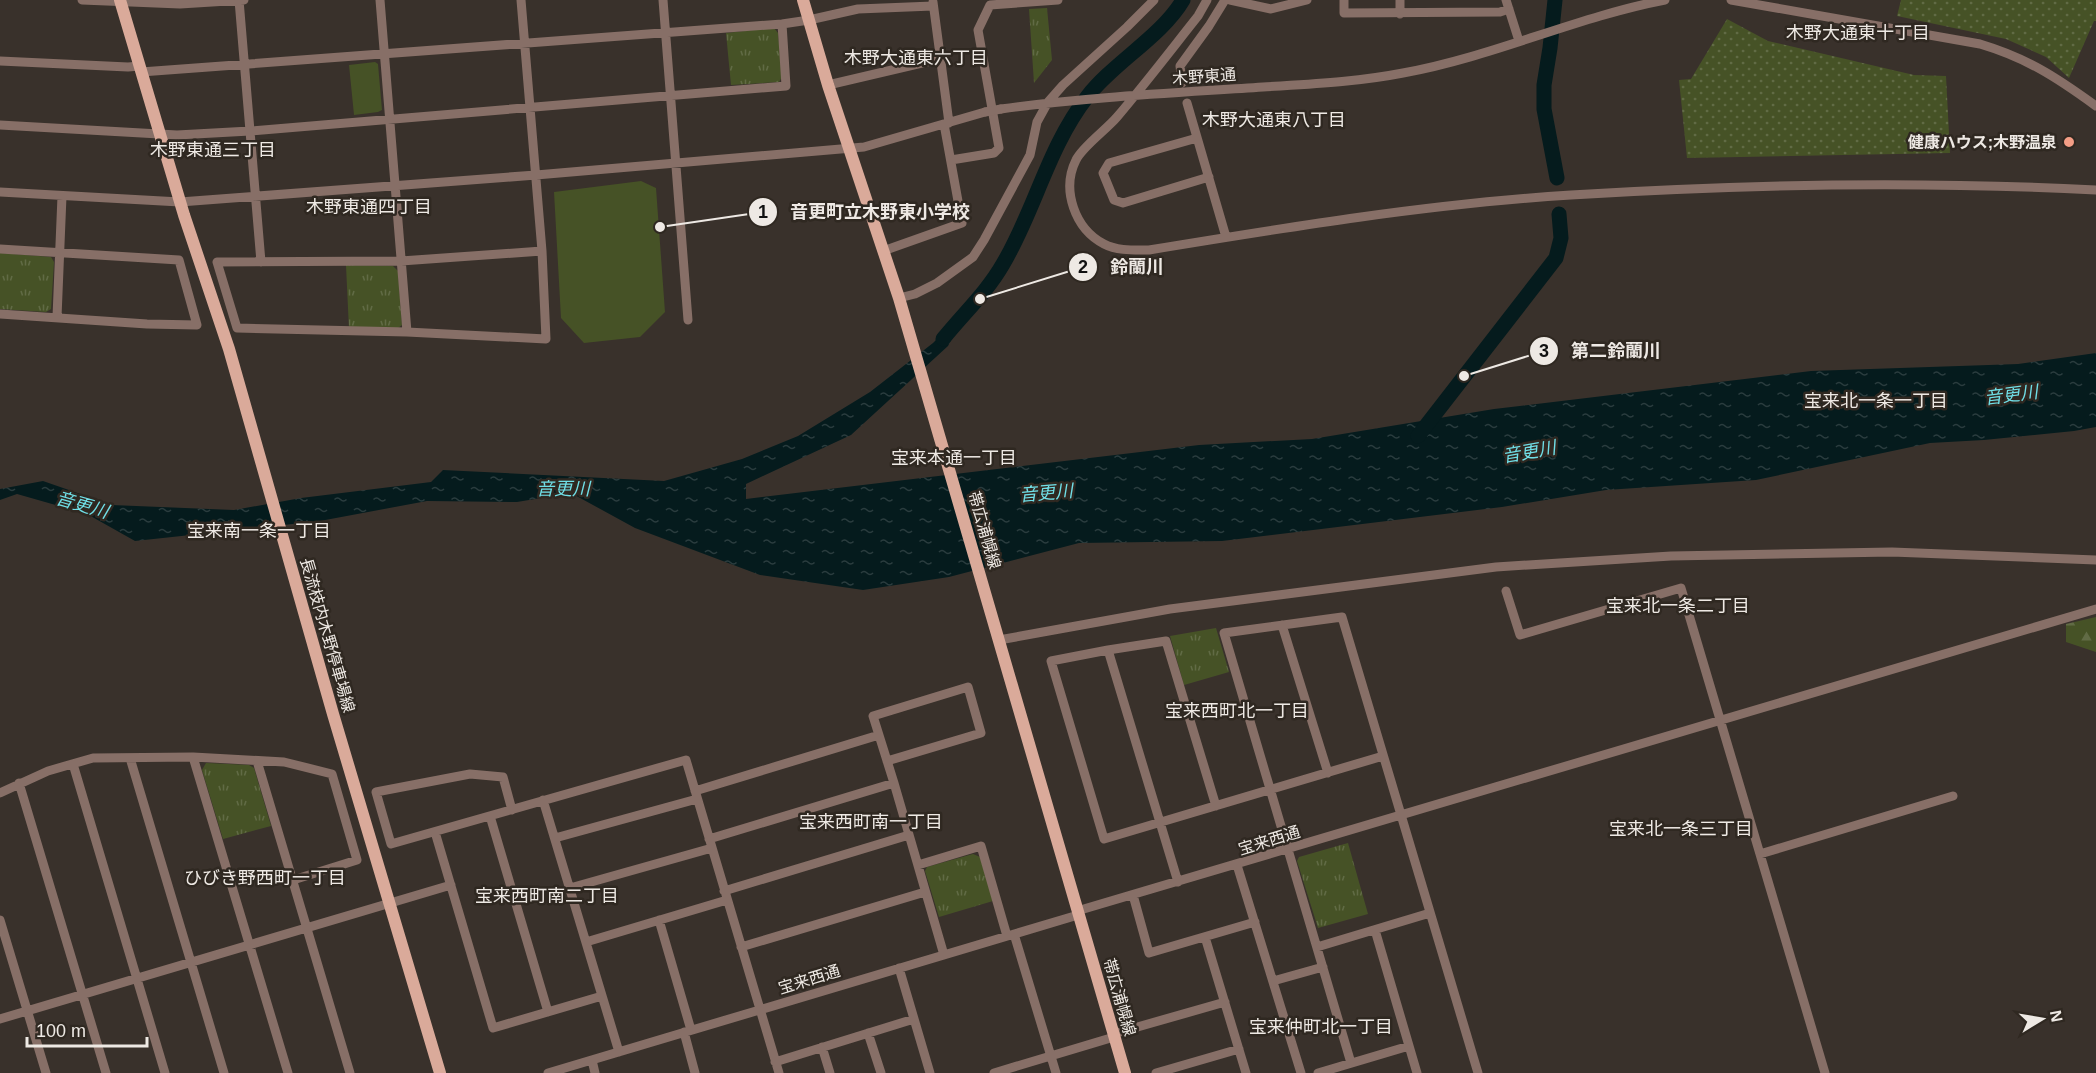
<svg xmlns="http://www.w3.org/2000/svg" width="2096" height="1073" font-family="Arial,'Noto Sans JP',sans-serif">
  <defs>
    <pattern id="grass-dots" width="8" height="8" patternUnits="userSpaceOnUse" patternTransform="scale(1.5)"><rect width="8" height="8" fill="#465226"/><path d="M2 2h.1M6 6h.1" fill="none" stroke="#616b45" stroke-width="1.8" stroke-linecap="round"/></pattern>
    <pattern id="forest-firs" width="22" height="20" patternUnits="userSpaceOnUse" patternTransform="scale(1.5)"><rect width="22" height="20" fill="#465226"/><path d="M5 1l3.5 6h-7zM16 11l3.5 6h-7z" fill="#616b45"/></pattern>
    <pattern id="park-tufts" width="24" height="20" patternUnits="userSpaceOnUse" patternTransform="scale(1.5)"><rect width="24" height="20" fill="#465226"/><path d="M3 7l-1-3M5 7V3M7 7l1-3M15 17l-1-3M17 17v-4M19 17l1-3" fill="none" stroke="#616b45"/></pattern>
    <pattern id="water-ripples" width="26" height="14" patternUnits="userSpaceOnUse" patternTransform="scale(1.5)"><rect width="26" height="14" fill="#051b1d"/><path d="M2 4q2-2 4 0t4 0M15 11q2-2 4 0t4 0" fill="none" stroke="#2a3c3e"/></pattern>
  </defs>
  <rect width="100%" height="100%" fill="#39312b"/>
  <!-- grass -->
  <path fill="url(#grass-dots)" d="M1901,0H2096V21H2094L2069,78L2046,57L2006,39L1897,16Z
    M1727,19L1768,41L1914,75L1946,76L1950,153L1687,158L1679,80L1691,79Z"/>
  <!-- forest -->
  <path fill="url(#forest-firs)" d="M2096,617V652L2066,642V624Z"/>
  <!-- park -->
  <path fill="url(#park-tufts)" d="M1047,8L1052,60L1034,83L1029,9Z
    M774,28L778,33L782,77L779,82L731,85L726,33Z
    M0,253L51,257L54,262L51,309L46,312L0,309Z
    M346,265L393,266L398,271L402,325L398,328L349,329Z
    M1216,628L1229,672L1184,685L1170,636Z
    M206,763L249,765L254,768L271,826L223,839L202,770Z
    M1348,843L1368,914L1318,928L1297,861L1299,857Z
    M973,854L980,857L993,901L939,917L925,871L927,867Z"/>
  <!-- pitch -->
  <path fill="#465226" d="M375,62L378,64L382,110L378,112L354,115L349,65Z
    M641,181L656,188L665,312L640,337L584,343L561,318L554,192Z"/>
  <!-- water -->
  <path fill="url(#water-ripples)" d="M952,324L959,325L948,346L851,435L746,484V499L1199,445L1312,439L1494,409L1811,371L2018,364L2096,353V427L2074,431L1984,440L1930,443L1756,480L1606,490L1502,507L1222,541L1079,543L949,577L863,590L760,575L635,528L571,493L517,502L427,501L320,521L135,541L87,514L17,494L0,500V489L43,481L112,505L234,510L301,498L431,482L443,470L664,481L742,459L798,436L870,392L933,343Z"/>
  <g fill="none" stroke-linecap="round" stroke-linejoin="round">
    <!-- river -->
    <path stroke="#051b1d" stroke-width="15" d="M1555,0L1550,48L1544,85V109L1557,178
      M943,339C964,313 987,292 1003,264C1035,210 1048,147 1087,97C1113,63 1162,36 1183,0
      M1418,436L1556,258L1561,238L1559,214"/>
    <!-- minor -->
    <path stroke="#876f67" stroke-width="9" d="M82,0L180,4L244,0
      M239,0L261,262
      M380,0L407,332
      M521,0L542,251L546,339L407,332L237,328L217,262L401,261L542,251
      M663,0L688,320
      M1207,0L1198,16C1171,50 1145,84 1117,117C1107,129 1082,147 1076,160C1061,190 1075,229 1104,244C1117,251 1134,250 1149,250C1289,227 1429,204 1571,195C1745,184 1921,181 2096,190
      M1230,0L1271,9L1307,0
      M1344,0V13L1500,12L1509,9
      M1400,0V14
      M1506,0L1519,41
      M1731,0L1980,44C2027,58 2056,77 2096,106
      M933,2L949,123
      M0,61L128,67L140,66
      M141,72L782,24L809,20L858,9L933,6
      M1182,83L1180,66L1209,26L1225,0
      M828,85L939,59
      M1187,103L1226,237
      M1001,109C1088,97 1175,93 1263,87C1310,84 1357,82 1403,73C1492,57 1576,17 1665,0
      M0,125L177,135L250,131L786,86L782,24
      M1197,138L1109,163L1103,173L1114,200L1123,203L1209,177
      M951,160L994,153L999,148L978,30L990,5L1058,0
      M0,192L180,202L536,175L864,147L985,112
      M0,249L179,260L197,325L147,324L0,314
      M883,251L962,223L944,124
      M899,298L915,294L937,283L973,257L984,240L1030,155L1037,122L1048,102L1063,85L1127,27L1154,0
      M57,317L62,196
      M1506,591L1520,635L1681,588L1825,1073
      M1282,625L1328,773
      M999,640L1170,609L1496,567L1671,556L1892,552L2096,560
      M1108,650L1166,641L1216,806
      M193,757L288,1073
      M130,758L224,1073
      M257,761L350,1073
      M887,761L981,733L968,687L873,716L894,783L944,955
      M73,764L165,1073
      M19,783L106,1073
      M695,791L879,735
      M0,793L48,771L93,758L193,757L284,762L332,774L357,860L293,880
      M543,800L619,1052
      M512,810L503,777L470,774L376,792L391,844L686,760L779,1073
      M490,816L548,1012
      M435,832L493,1028L602,996
      M555,838L697,799
      M709,839L894,783
      M1760,854L1953,796
      M918,865L981,846L1007,936
      M1237,865L1301,1073
      M1178,882L1108,650L1051,661L1104,839C1197,812 1290,784 1383,756
      M570,888L712,848
      M724,891L909,835
      M1133,895L1149,953L1255,922
      M1077,911L2096,609
      M0,920L46,1073
      M659,920L691,1030
      M1375,930L1417,1073
      M1014,934L1056,1073
      M1205,937L1246,1073
      M586,942L727,900
      M741,947L925,892
      M1317,947L1430,913
      M899,968L930,1073
      M1273,981L1323,967
      M0,1019L451,885
      M684,1032L695,1073
      M868,1033L881,1073
      M1113,1034L1225,1002
      M822,1047L830,1073
      M592,1060L595,1073
      M775,1062L914,1019
      M1351,1063L1224,633L1342,617L1478,1073
      M548,1073L1078,915
      M994,1073L1114,1037
      M1156,1073L1239,1049
      M1318,1073L1409,1046"/>
    <!-- major -->
    <path stroke="#daaa9a" stroke-width="12" d="M120,0L184,215L229,349L333,714L440,1073
      M803,0L828,85L899,298L1125,1073"/>
    <!-- minor-bridge -->
    <path stroke="#876f67" stroke-width="9" d="M985,112L1001,109"/>
  </g>
  <!-- markers -->
  <circle fill="#f49e86" stroke="#2f2821" stroke-width="2" cx="2069" cy="142" r="6"/>
  <g text-anchor="middle" stroke-width="5" stroke-linejoin="round" paint-order="stroke">
    <!-- street labels -->
    <g font-size="16" fill="#eee9e4" stroke="#2f2821">
      <text transform="translate(1204 76) rotate(-4)" y="6">木野東通</text>
      <text transform="translate(985 530) rotate(74)" y="6">帯広浦幌線</text>
      <text transform="translate(328 635) rotate(74)" y="6">長流枝内木野停車場線</text>
      <text transform="translate(1269 840) rotate(-17)" y="6">宝来西通</text>
      <text transform="translate(809 979) rotate(-17)" y="6">宝来西通</text>
      <text transform="translate(1120 997) rotate(74)" y="6">帯広浦幌線</text>
    </g>
    <!-- poi labels -->
    <g font-size="16" font-weight="bold" fill="#eee9e4" stroke="#2f2821" text-anchor="end">
      <text x="2057" y="148">健康ハウス;木野温泉</text>
    </g>
    <!-- neighbourhood labels -->
    <g font-size="18" fill="#eee9e4" stroke="#2f2821">
      <text x="1858" y="39">木野大通東十丁目</text>
      <text x="916" y="64">木野大通東六丁目</text>
      <text x="1274" y="126">木野大通東八丁目</text>
      <text x="213" y="156">木野東通三丁目</text>
      <text x="369" y="213">木野東通四丁目</text>
      <text x="1876" y="407">宝来北一条一丁目</text>
      <text x="954" y="464">宝来本通一丁目</text>
      <text x="259" y="537">宝来南一条一丁目</text>
      <text x="1678" y="612">宝来北一条二丁目</text>
      <text x="1237" y="717">宝来西町北一丁目</text>
      <text x="871" y="828">宝来西町南一丁目</text>
      <text x="1681" y="835">宝来北一条三丁目</text>
      <text x="265" y="884">ひびき野西町一丁目</text>
      <text x="547" y="902">宝来西町南二丁目</text>
      <text x="1321" y="1033">宝来仲町北一丁目</text>
    </g>
    <!-- water labels -->
    <g font-size="18" font-style="italic" fill="#70dfe7" stroke="#2f2821">
      <text transform="translate(2011 395) rotate(-7)" y="6">音更川</text>
      <text transform="translate(1529 452) rotate(-10)" y="6">音更川</text>
      <text x="563" y="495">音更川</text>
      <text transform="translate(1046 493) rotate(-5)" y="6">音更川</text>
      <text transform="translate(82 505) rotate(16)" y="6">音更川</text>
    </g>
  </g>
  <!-- callouts -->
  <path fill="none" stroke="#eee9e4" stroke-width="2" d="M660 227L763 212M980 299L1083 267M1464 376L1544 351"/>
  <g fill="#eee9e4" stroke="#2f2821" stroke-width="2">
    <circle cx="660" cy="227" r="6"/>
    <circle cx="980" cy="299" r="6"/>
    <circle cx="1464" cy="376" r="6"/>
    <circle cx="763" cy="212" r="15"/>
    <circle cx="1083" cy="267" r="15"/>
    <circle cx="1544" cy="351" r="15"/>
  </g>
  <g font-size="18" text-anchor="middle" font-weight="bold" fill="#111">
    <text x="763" y="218">1</text>
    <text x="1083" y="273">2</text>
    <text x="1544" y="357">3</text>
  </g>
  <g font-size="18" text-anchor="middle" font-weight="bold" fill="#eee9e4" stroke="#2f2821" stroke-width="5" stroke-linejoin="round" paint-order="stroke">
    <text x="880" y="218">音更町立木野東小学校</text>
    <text x="1137" y="273">鈴蘭川</text>
    <text x="1616" y="357">第二鈴蘭川</text>
  </g>
  <!-- north arrow -->
  <g transform="translate(2042 1019) rotate(79)" stroke="#2f2821" stroke-width="4.5" paint-order="stroke">
  <path d="M0-4.5L10 22L0 15L-10 22Z" fill="#eee9e4"/>
  <text y="-9" font-size="16" font-weight="bold" text-anchor="middle" fill="#eee9e4">N</text>
  </g>
  <!-- scale -->
  <path d="M27 1037v9h120v-9" fill="none" stroke="#eee9e4" stroke-width="3"/>
  <text x="36" y="1037" font-size="18" fill="#eee9e4" stroke="#2f2821" stroke-width="4.5" paint-order="stroke">100 m</text>
</svg>
